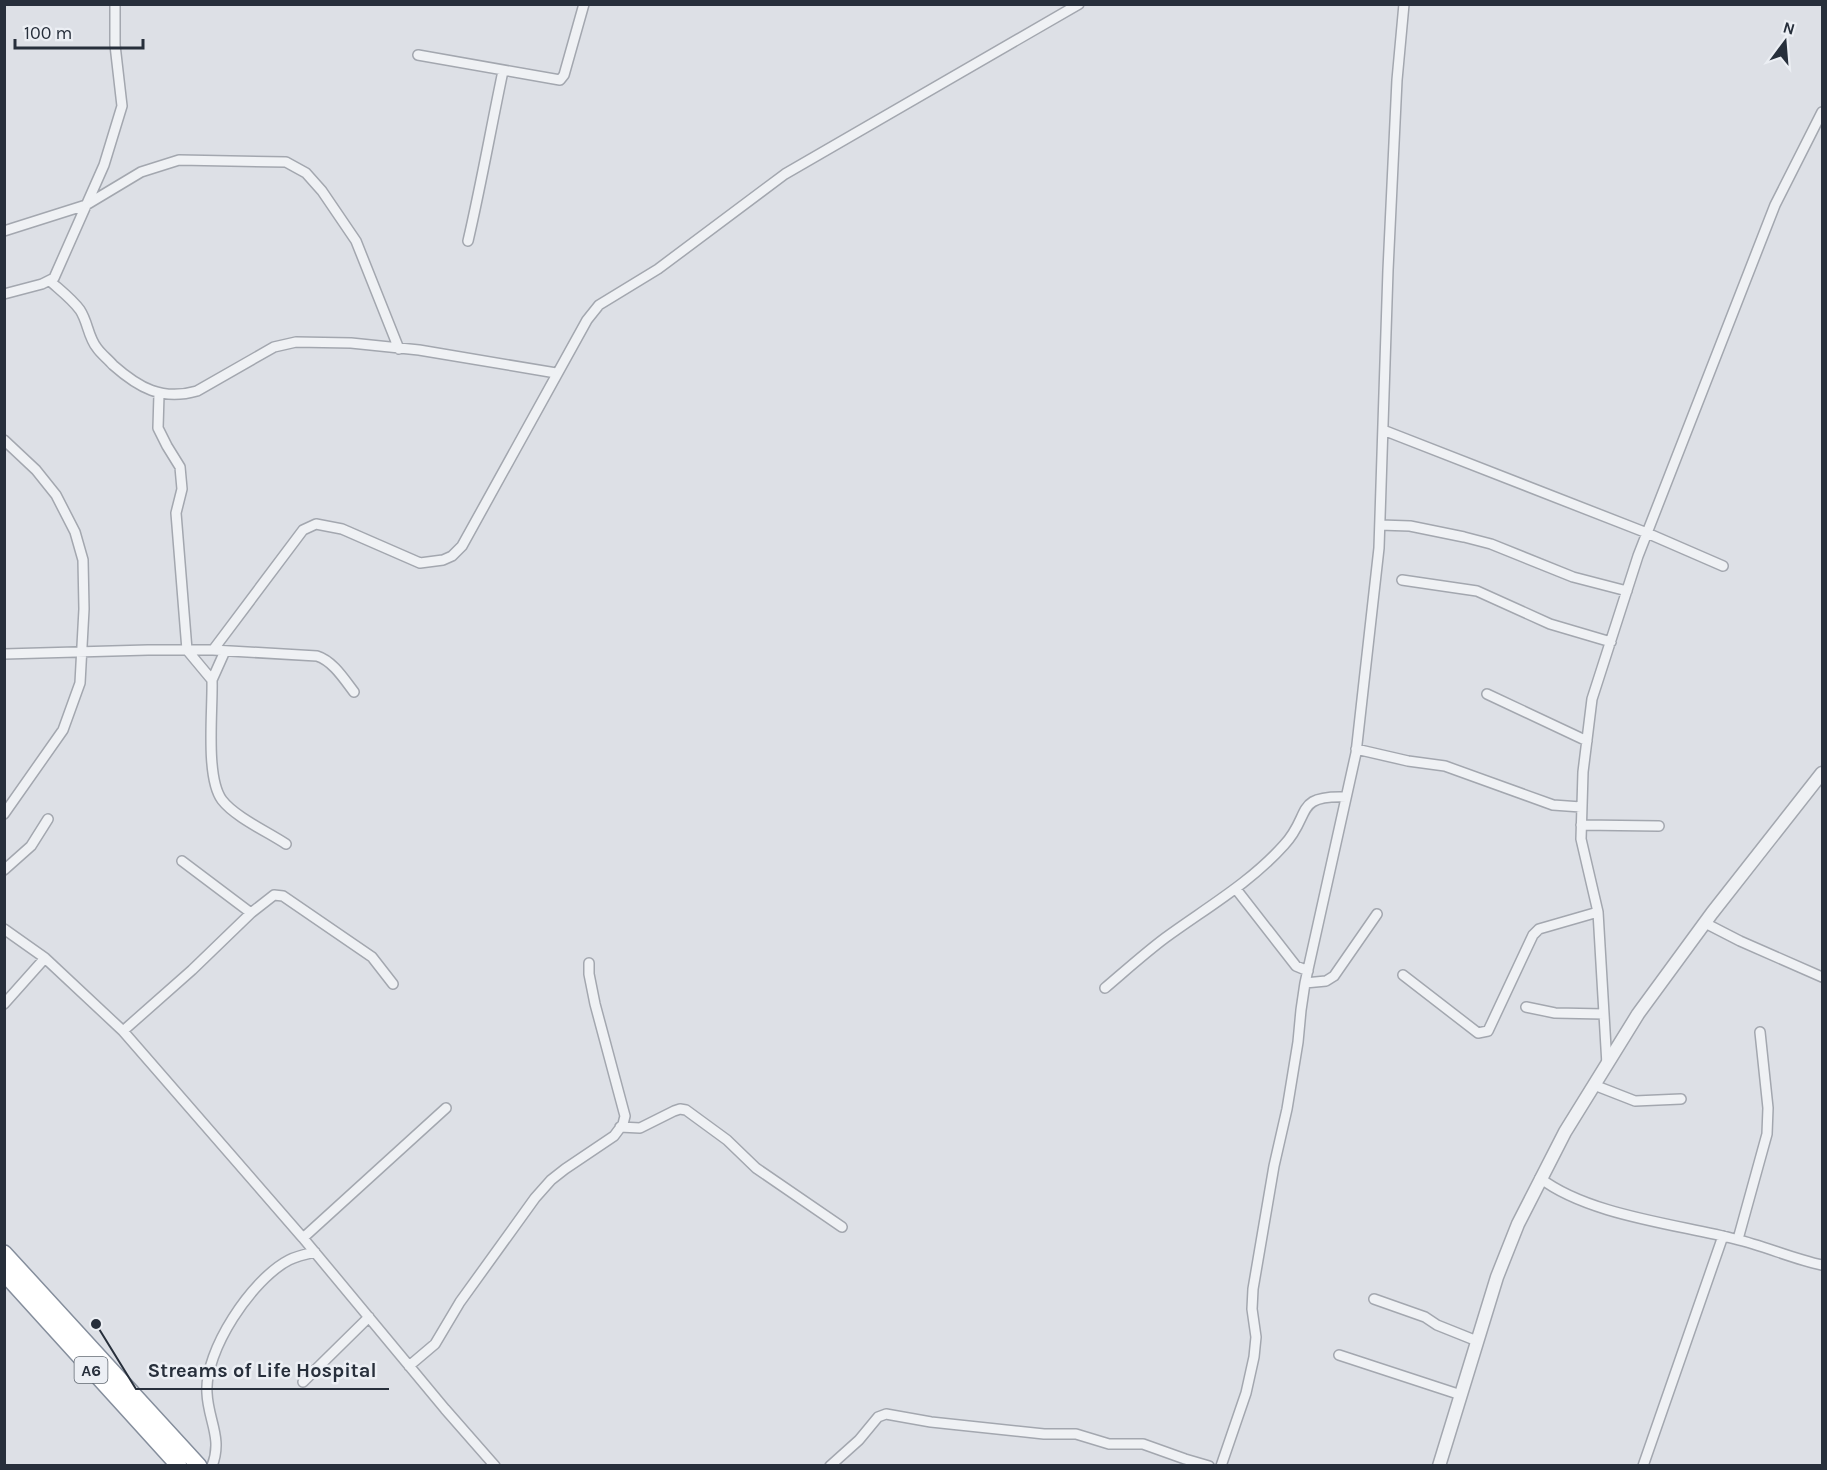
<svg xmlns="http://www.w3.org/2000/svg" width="1827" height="1470" font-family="Karla,sans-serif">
  <rect width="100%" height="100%" fill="#dde0e6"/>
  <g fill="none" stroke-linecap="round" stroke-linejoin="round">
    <!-- minor casing -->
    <g stroke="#a3a7af" stroke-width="12">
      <path id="minor" d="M418,55L560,80L564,75L584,4
        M4,231L86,205L141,172L179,160L286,162L306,173L322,191L356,241L399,349
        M468,241C481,185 491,128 503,71
        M50,281C60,290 72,299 80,310C88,322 88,337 97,348C101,354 108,359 113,365C139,388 162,401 197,391L274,347L296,342L351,343L419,350L556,373
        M4,294L42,284L54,278L104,165L122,106L115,45V4
        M159,394L158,428L167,446L180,467L182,489L176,513L187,650L212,680C213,709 205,777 222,800C235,817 268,832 286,844
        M1383,430L1647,533L1723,566
        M4,440L36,470L56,495L75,532L83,560L84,609L80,683L63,730L4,814
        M1380,525L1410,526L1464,537L1491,544L1573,577L1627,591
        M1402,580L1477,591L1550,624L1611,642
        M213,650L303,530L316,524L342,529L420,563L443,560L452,556L462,546L587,320L599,305L658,269L785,174L1079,4
        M4,654L148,650H213L317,656C333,661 344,679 354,692
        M212,680L225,651
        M1487,694L1587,741
        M1356,749L1408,761L1445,766L1553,805L1581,807
        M1581,825L1659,826
        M182,861L251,913
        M4,870L31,846L48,819
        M1236,889L1296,966L1308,971
        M1705,923L1740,941L1822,977
        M4,929L45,958L123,1031L303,1238L445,1409L495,1466
        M1403,975L1478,1033L1488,1031L1533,935L1539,929L1598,912
        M1305,983L1326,981L1334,976L1377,914
        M1105,988C1125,971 1145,953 1165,938C1206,908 1250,883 1284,845C1312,815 1293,795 1346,797
        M4,1004L45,958
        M1526,1007L1555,1013L1604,1014
        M123,1031L192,970L251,913L274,895L283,896L372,957L393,984
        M1607,1065L1598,912L1581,839L1583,772L1592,699L1638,556L1775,205L1822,112
        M1594,1085L1635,1101L1681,1099
        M620,1127L640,1128L674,1111L680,1109L686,1110L727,1140L756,1168L842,1227
        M1540,1178C1588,1215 1676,1224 1735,1239C1765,1246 1793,1259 1822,1265
        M303,1238L446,1108
        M1738,1239L1767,1134L1768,1108L1760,1032
        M1374,1299L1425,1317L1437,1325L1477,1341
        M1339,1355L1461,1395
        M409,1366L435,1344L460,1302L535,1198L551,1180L565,1169L614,1136L623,1124L625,1116L595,1004L589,974V963
        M303,1382L369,1317
        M212,1466C223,1438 208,1420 207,1393C204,1351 252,1279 289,1260C297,1256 306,1254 315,1252
        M830,1466L859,1440L878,1417L886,1414L931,1422L1044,1434H1076L1109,1444H1143L1185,1459L1209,1466
        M1221,1466L1246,1393L1254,1357L1256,1337L1252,1309L1253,1289L1274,1166L1287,1109L1298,1042L1301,1010L1305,983L1356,753L1379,548L1388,270L1397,80L1404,4
        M1643,1466L1723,1236"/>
    </g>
    <!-- tertiary casing -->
    <g stroke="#a3a7af" stroke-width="15">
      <path id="tertiary" d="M1439,1466L1497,1277L1518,1224L1565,1132L1638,1014L1712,913L1822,773"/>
    </g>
    <!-- trunk casing -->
    <g stroke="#858e9c" stroke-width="18">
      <path id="trunk" d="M4,1253L199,1466
        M4,1273L179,1466"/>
    </g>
    <!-- minor -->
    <use href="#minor" stroke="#eff1f4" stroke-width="9"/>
    <!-- tertiary -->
    <use href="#tertiary" stroke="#eff1f4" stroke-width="12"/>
    <!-- trunk -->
    <use href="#trunk" stroke="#fff" stroke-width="15"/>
  </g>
  <g text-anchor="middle" stroke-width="5" stroke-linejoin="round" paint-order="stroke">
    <!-- shield labels -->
    <rect fill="#eceff4" stroke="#626972" stroke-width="1.5" x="74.5" y="1357" width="33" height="26" rx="4.5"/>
    <g font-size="16" font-weight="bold" fill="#272f3b">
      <text x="91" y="1376">A6</text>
    </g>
  </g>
  <!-- callouts -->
  <path fill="none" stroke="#272f3b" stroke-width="2" d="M96 1324L136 1389H389"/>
  <circle fill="#272f3b" stroke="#eceff4" stroke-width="2" cx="96" cy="1324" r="6"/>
  <g font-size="20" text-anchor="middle" font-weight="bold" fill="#272f3b" stroke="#eceff4" stroke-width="5" stroke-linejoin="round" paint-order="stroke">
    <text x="262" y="1377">Streams of Life Hospital</text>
  </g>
  <!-- border -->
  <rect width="1827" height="1470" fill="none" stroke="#272f3b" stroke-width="12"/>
  <!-- north arrow -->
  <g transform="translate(1785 42) rotate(16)" stroke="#eceff4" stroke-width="4.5" paint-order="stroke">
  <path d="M0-4.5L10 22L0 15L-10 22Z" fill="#272f3b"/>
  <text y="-9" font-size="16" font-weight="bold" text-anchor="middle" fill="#272f3b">N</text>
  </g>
  <!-- scale -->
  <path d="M15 39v9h128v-9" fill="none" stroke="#272f3b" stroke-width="3"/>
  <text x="24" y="39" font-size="18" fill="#272f3b" stroke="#eceff4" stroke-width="4.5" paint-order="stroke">100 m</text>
</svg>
